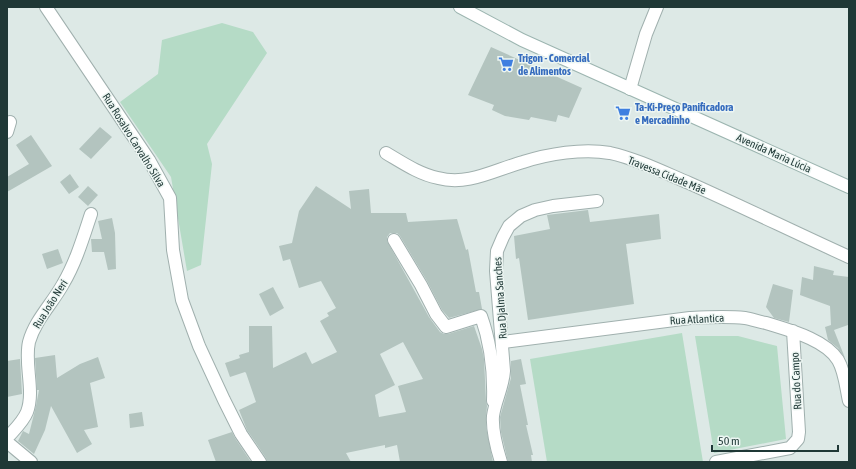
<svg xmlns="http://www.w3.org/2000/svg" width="856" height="469" font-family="'Asap Condensed',sans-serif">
  <rect width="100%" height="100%" fill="#dde9e6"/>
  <!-- green -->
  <path fill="#b5dbc6" d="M222,23L253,32L267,53L207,144L212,164L201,265L187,271L171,177L120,102L158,74L162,40Z
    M682,333L703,462H547L530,359Z
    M695,336H738L777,346L786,439L714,453Z"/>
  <!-- building -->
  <path fill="#b3c4bf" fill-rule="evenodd" d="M491,47L582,88L569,118L558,115L556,122L531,117L529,120L505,116L492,110L494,105L468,95Z
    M100,127L112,137L91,159L79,149Z
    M31,135L52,166L7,192V177L29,164L16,145Z
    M70,174L79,187L69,194L60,182Z
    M88,186L98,195L88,206L78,197Z
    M316,186L351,209L349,191L369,189L371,213H406L408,222L457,219L466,250L468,249L476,292H479L482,309L449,318L442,310L427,281L400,236L397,233H390L387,237V241L429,317L440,332L444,334H448L474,326L482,349L484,359L486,401L487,406L486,416V427L493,462H400L397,445L385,448V445L346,453L351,462H267L266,458L247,430L239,410L256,402L246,373L245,372L230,377L225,363L240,358L239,355L249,352V326H272L273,368L306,352L312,364L337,352L320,321L329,316L327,313L336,308L321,281L299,288L290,259L283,261L279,246L292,243L299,211ZM403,342L423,379L398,386L406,412L379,417L375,395L395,385L380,354Z
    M588,210L590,222L659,214L661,239L626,244L634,304L528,320L519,258L516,259L514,236L550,229L547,215Z
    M112,218L115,233L116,269L108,270L104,252H92L91,239H102L98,221Z
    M58,249L63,263L47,269L42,254Z
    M814,266L834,271L833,275L849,277L848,325L834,330L845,358L838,348L828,340L825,327L831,325L830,306L800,295L802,277L813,280Z
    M773,284L793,290L789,322L774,318L766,307Z
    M273,287L284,308L270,316L259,294Z
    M55,355L57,378L80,364L98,357L105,378L90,383L98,427L84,430L92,444L77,453L51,406L45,430L34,454L18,441L23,431L29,434L36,406L39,390H37L35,358Z
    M20,359L22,394L7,397V361Z
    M521,359L526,384L520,385L528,425H526L533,455H531L532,462H508L501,432L500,417L511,378V361Z
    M142,412L144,426L130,428L129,414Z
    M232,432L235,438L251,462H216L208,440Z"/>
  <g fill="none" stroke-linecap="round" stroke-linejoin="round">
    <!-- minor casing -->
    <g stroke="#a0b0ae" stroke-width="14">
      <path id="minor" d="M46,7L149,160L170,198L173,250L182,300L199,346L224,400L241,434L260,462
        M630,89L646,34L657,7
        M7,132L10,122
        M386,153C403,163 419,174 438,178C468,186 494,170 523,162C548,154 583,148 610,153C637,159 663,172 689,183C743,207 796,233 849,257
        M394,240L421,285L436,314L446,327L481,316C491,344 494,371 493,401
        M503,342L690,318C709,317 727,316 745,318C752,319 759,322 766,323C788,330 825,339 838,360C845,372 846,388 849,401
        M7,438C14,430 23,422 27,412C35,391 24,364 29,342C35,320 52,304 63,284C76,262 83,238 91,214
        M7,442L31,462
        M501,462C497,449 492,429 493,416C495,401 503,387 504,371L496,271L497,251L503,237L509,226L521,216L535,210L553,206L597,201
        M716,462L790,448L798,439L799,432L793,331"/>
    </g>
    <!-- secondary casing -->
    <g stroke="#9cb5b0" stroke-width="14">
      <path id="secondary" d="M460,7L522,40L849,187"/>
    </g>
    <!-- minor -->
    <use href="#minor" stroke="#fff" stroke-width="12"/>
    <!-- secondary -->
    <use href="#secondary" stroke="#fff" stroke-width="12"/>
  </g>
  <!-- icons -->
  <defs>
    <g id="supermarket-bare" transform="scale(1.2)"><path d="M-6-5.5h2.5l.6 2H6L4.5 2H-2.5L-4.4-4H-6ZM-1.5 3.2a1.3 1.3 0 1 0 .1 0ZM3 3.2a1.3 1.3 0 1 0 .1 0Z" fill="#3f7fe0" stroke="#edf6f3" stroke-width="2.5" paint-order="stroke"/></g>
  </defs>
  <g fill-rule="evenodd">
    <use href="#supermarket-bare" x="506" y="64"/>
    <use href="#supermarket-bare" x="623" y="113"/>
  </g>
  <g text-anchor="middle" stroke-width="3" stroke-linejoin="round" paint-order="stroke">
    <!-- shop labels -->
    <g font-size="11" font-weight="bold" fill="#366cbe" stroke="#edf6f3" text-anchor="start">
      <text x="518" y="62">Trigon - Comercial<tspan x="518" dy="13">de Alimentos</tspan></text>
      <text x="635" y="111">Ta-Ki-Preço Panificadora<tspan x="635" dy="13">e Mercadinho</tspan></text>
    </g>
    <!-- street labels -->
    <g font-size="11" fill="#1f3836" stroke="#edf6f3">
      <text transform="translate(134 140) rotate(58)" y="4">Rua Rosalvo Carvalho Silva</text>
      <text transform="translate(774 153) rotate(24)" y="4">Avenida Maria Lúcia</text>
      <text transform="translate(667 175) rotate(22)" y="4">Travessa Cidade Mãe</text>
      <text transform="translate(500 298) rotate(-94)" y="4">Rua Djalma Sanches</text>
      <text transform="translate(50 304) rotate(-58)" y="4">Rua João Neri</text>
      <text transform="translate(697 319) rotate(-3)" y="4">Rua Atlantica</text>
      <text transform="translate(796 381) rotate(-93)" y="4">Rua do Campo</text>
    </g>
  </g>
  <!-- border -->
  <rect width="856" height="469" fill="none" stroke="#1f3836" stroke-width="16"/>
  <!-- scale -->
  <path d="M712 445v6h126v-6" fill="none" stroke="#1f3836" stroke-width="2"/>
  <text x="718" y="445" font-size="12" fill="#1f3836" stroke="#edf6f3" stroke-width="3" paint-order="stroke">50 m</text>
</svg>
